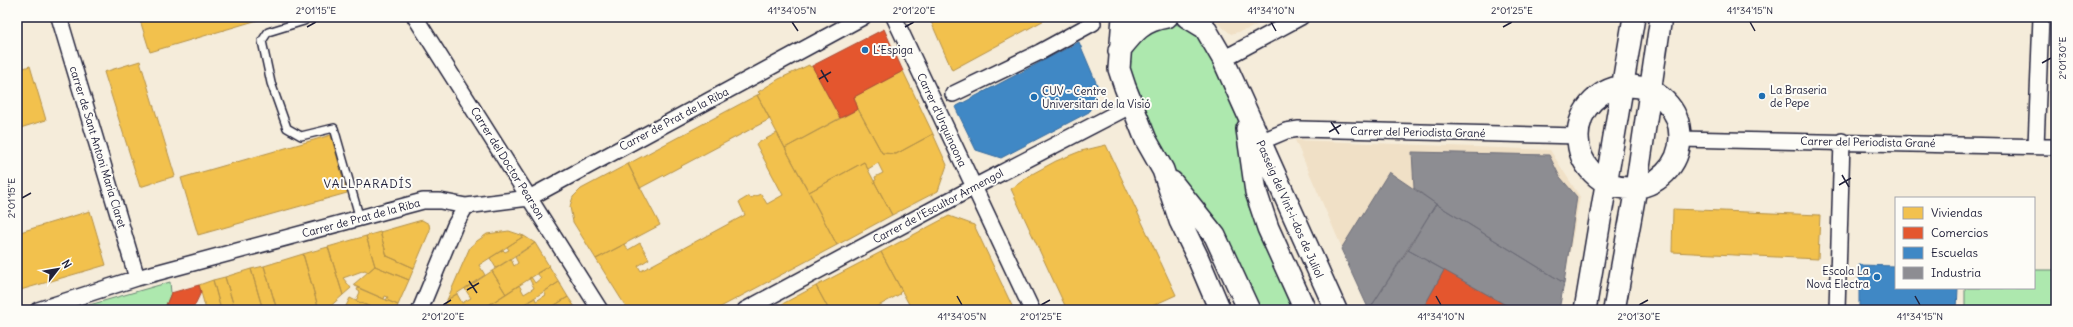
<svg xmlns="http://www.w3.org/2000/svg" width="2073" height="327" font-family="Delius,sans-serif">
  <rect width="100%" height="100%" fill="#f5ecda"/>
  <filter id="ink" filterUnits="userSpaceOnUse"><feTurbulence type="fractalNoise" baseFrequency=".025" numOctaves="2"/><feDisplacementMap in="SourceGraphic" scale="8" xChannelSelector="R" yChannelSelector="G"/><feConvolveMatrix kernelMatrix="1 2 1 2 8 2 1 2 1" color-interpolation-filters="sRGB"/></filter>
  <g filter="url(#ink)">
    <!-- built -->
    <path fill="#f0e0c6" d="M1210,17H1270L1249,29L1231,34Z
      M1295,140L1550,150L1580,197L1559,310H1369Z"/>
    <!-- green -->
    <path fill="#ade8ae" stroke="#688574" d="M1173,24L1184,26L1199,34L1232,100L1239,122L1255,203L1248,205L1295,310H1259L1220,225L1216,226L1173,170L1157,141L1129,77L1130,50L1138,37Z
      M2034,270H2056V310H1965V288H2034Z
      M170,282L171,293L164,310H72Z"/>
    <!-- homes -->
    <path fill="#f2c14e" stroke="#b49148" d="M139,17H268L150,52Z
      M929,17H1050L952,70Z
      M140,61L175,176L140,187L104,72Z
      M809,65L810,67L812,66L840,118L785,148L757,95L760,94L758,92L779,79Z
      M30,66L46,120L17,129V70Z
      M903,71L933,134L896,154L882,153L858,109L854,97Z
      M757,95L770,119L640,188L628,164Z
      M858,109L882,153L896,154L933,134L947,165L938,191L892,215L874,181L876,180L875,177L883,173L878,163L868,169L864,162L809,192L785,148Z
      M777,133L837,245L715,310H628L596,259L625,244L628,250L640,243L649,259L638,266L641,271L745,215L739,202L749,196L750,198L761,194L767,204L783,195L756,144Z
      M331,135L347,193L198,235L181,178Z
      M1106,145L1176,295L1143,310H1067L1011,189L1032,174L1056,161L1081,151Z
      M864,162L892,215L837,245L809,192Z
      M628,164L660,225L596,259L573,222L570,207L571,203L573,197L581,189Z
      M1673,209L1820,215L1818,259L1672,252Z
      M90,211L106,265L17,291V233Z
      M949,216L974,225L1014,310H912L881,252Z
      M422,220L429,224L430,230L414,268L387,256L380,232Z
      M509,231L524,236L479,265L485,275L447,300L470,247L477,241L487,234Z
      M380,232L387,256L414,268L409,280L375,266L366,236Z
      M366,236L375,266L368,272L365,270L343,278L351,288L343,295L328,247Z
      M524,236L535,243L496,268L490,258L503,250L505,252L509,250L507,247Z
      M535,243L549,266L506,294L492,271L511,259L514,266L518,263L515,257Z
      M328,247L343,295L326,310H319L303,254Z
      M881,252L902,291L899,293L900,294L871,310H829L816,286Z
      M303,254L319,310H277L264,266Z
      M264,266L277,310H263L251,269Z
      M375,266L409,280L398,305L386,300L388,297L385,296L384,299L355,286L354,284Z
      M549,266L559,282L515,310H481L519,285L524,294L534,288L529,278L531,277L535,283L541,278L537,273Z
      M251,269L263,310H235L225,277Z
      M492,271L506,294L481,310H442L447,300L457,294L462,303L471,298L465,289Z
      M225,277L235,310H221L213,280Z
      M213,280L220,306L218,307L219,310H206L199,285Z
      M559,282L568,297L547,310L516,309L535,298L536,301L546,295L544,292Z
      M816,286L829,310H771Z
      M358,288L398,305L396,310H378L356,301L360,292L357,290Z
      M568,297L577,310H547Z
      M350,298L356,301L378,310H344Z"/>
    <!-- shops -->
    <path fill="#e4572e" stroke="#aa4732" d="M884,29L903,71L854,97L858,109L840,118L812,66Z
      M1444,270L1515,310H1422Z
      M199,285L201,292L193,309L186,306L184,310H164L171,293Z"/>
    <!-- schools -->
    <path fill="#3f88c5" stroke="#36699c" d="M1079,42L1098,87L1089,112L1001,158L976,150L955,107Z
      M1859,265L1896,266V288H1958L1957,310H1859Z"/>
    <!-- industry -->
    <path fill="#8d8d92" stroke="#6d6d78" d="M1412,152L1549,155L1560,177L1577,197L1564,283L1436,204L1414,188Z
      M1389,172L1436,204L1369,310L1341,249Z
      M1436,204L1564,283L1559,310H1515L1408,250Z
      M1408,250L1444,270L1422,310H1369Z"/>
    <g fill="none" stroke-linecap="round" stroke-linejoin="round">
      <!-- lane casing -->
      <g stroke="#22223b" stroke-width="10">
        <path id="lane" d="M303,17L304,21L268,32L262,41L271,83L287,128L301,136L334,128L360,219"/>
      </g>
      <!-- street casing -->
      <g stroke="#22223b" stroke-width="18">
        <path id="street" d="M59,17L137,278
          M415,17L600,310
          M894,17L1032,310
          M1223,59L1301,17
          M953,94L1040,52L1093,23
          M1679,139L2056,147
          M1260,142L1286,131L1299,129L1578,136
          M2036,146L2041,17
          M38,310L137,278L423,201H440L466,206L529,198L863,17
          M420,310L455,225L466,206
          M745,310L974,187L1132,105
          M1837,310L1842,141"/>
      </g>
      <!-- secondary casing -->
      <g stroke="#22223b" stroke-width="24">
        <path id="secondary" d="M1123,17L1119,69L1125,87L1146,140L1163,170L1180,221L1197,256L1220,310
          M1187,17L1205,28L1223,59L1336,310
          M1119,51C1134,32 1142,21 1167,17
          M1578 137a51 51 0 1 1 102 0a51 51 0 1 1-102 0Z
          M1247,129L1256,192L1268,228L1305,310
          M1172,182L1215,236L1249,310
          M1585,310L1634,17
          M1614,310L1636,188L1661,17"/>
      </g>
      <!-- lane -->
      <use href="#lane" stroke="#fdfcf7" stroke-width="7"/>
      <!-- street -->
      <use href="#street" stroke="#fdfcf7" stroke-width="15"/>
      <!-- secondary -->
      <use href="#secondary" stroke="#fdfcf7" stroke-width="21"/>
    </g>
  </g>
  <!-- ticks -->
  <path fill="none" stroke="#22223b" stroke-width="1.5" d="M792,22L798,31M1271,22L1276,31M1750,22L1755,31M307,27L316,22M905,27L914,22M1503,27L1512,22M2042,63L2051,58M821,70L828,82M819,79L831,72M1331,122L1339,134M1329,132L1341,125M1842,175L1849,187M1839,185L1851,178M22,198L31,193M469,281L477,293M467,290L479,283M957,296L962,305M1436,296L1441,305M1915,296L1920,305M443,305L451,300M1041,305L1050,300M1639,305L1648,300"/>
  <!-- markers -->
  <g fill="#1f6fb2" stroke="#fdfcf7" stroke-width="1.5">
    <circle cx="865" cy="50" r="4"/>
    <circle cx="1762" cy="96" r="4"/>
    <circle cx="1034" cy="97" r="4"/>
    <circle cx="1877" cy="277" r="4"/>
  </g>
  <g text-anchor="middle" stroke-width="4" stroke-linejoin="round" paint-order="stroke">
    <!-- poi labels -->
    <g font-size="11" fill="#22223b" stroke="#fdfcf7" text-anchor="start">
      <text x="873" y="54">L’Espiga</text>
      <text x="1770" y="94">La Braseria<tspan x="1770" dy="13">de Pepe</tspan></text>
      <text x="1042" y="95">CUV - Centre<tspan x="1042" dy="13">Universitari de la Visió</tspan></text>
      <text x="1869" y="275" text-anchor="end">Escola La<tspan x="1869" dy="13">Nova Electra</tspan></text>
    </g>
    <!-- street labels -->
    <g font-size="11" fill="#22223b" stroke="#fdfcf7">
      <text transform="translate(674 119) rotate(-28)" y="4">Carrer de Prat de la Riba</text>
      <text transform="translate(942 120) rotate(65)" y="4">Carrer d'Urquinaona</text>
      <text transform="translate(1418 132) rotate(1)" y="4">Carrer del Periodista Grané</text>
      <text transform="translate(1868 142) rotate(1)" y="4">Carrer del Periodista Grané</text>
      <text transform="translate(98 147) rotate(73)" y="4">carrer de Sant Antoni Maria Claret</text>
      <text transform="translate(508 163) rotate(58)" y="4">Carrer del Doctor Pearson</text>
      <text transform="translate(938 206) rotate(-28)" y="4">Carrer de l'Escultor Armengol</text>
      <text transform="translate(1290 209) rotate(66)" y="4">Passeig del Vint-i-dos de Juliol</text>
      <text transform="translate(361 218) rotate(-15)" y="4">Carrer de Prat de la Riba</text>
    </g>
    <!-- neighbourhood labels -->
    <g font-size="12" letter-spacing="1" fill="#22223b" stroke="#fdfcf7">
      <text x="368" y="188">VALLPARADÍS</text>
    </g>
  </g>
  <!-- margin -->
  <rect width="2073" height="327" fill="none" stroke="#fdfcf7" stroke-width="44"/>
  <!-- legend -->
  <rect x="1895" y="197" width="140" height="92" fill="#fdfcf7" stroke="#a5a5ac"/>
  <rect x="1903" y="207" width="20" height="12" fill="#f2c14e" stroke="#a5a5ac"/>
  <text x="1931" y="217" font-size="12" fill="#22223b">Viviendas</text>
  <rect x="1903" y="227" width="20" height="12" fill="#e4572e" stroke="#a5a5ac"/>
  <text x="1931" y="237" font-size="12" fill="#22223b">Comercios</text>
  <rect x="1903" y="247" width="20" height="12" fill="#3f88c5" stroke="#a5a5ac"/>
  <text x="1931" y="257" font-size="12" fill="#22223b">Escuelas</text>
  <rect x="1903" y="267" width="20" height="12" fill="#8d8d92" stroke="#a5a5ac"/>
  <text x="1931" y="277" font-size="12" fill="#22223b">Industria</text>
  <!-- north arrow -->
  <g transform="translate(58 269) rotate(59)" stroke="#fdfcf7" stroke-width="3" paint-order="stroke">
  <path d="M0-3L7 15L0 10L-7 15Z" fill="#22223b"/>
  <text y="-6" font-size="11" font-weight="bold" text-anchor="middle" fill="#22223b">N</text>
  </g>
  <rect x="22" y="22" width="2029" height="283" fill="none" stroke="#22223b" stroke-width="1.5"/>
  <g font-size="10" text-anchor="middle" fill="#22223b">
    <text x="316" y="14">2°01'15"E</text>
    <text x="792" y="14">41°34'05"N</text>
    <text x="914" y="14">2°01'20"E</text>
    <text x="1271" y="14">41°34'10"N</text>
    <text x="1512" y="14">2°01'25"E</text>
    <text x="1750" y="14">41°34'15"N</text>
    <text transform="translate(2062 58) rotate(-90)" y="4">2°01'30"E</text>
    <text transform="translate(11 198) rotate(-90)" y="4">2°01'15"E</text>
    <text x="443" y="320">2°01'20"E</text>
    <text x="962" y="320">41°34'05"N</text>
    <text x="1041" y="320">2°01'25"E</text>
    <text x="1441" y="320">41°34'10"N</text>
    <text x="1639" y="320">2°01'30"E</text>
    <text x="1920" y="320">41°34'15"N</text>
  </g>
</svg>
